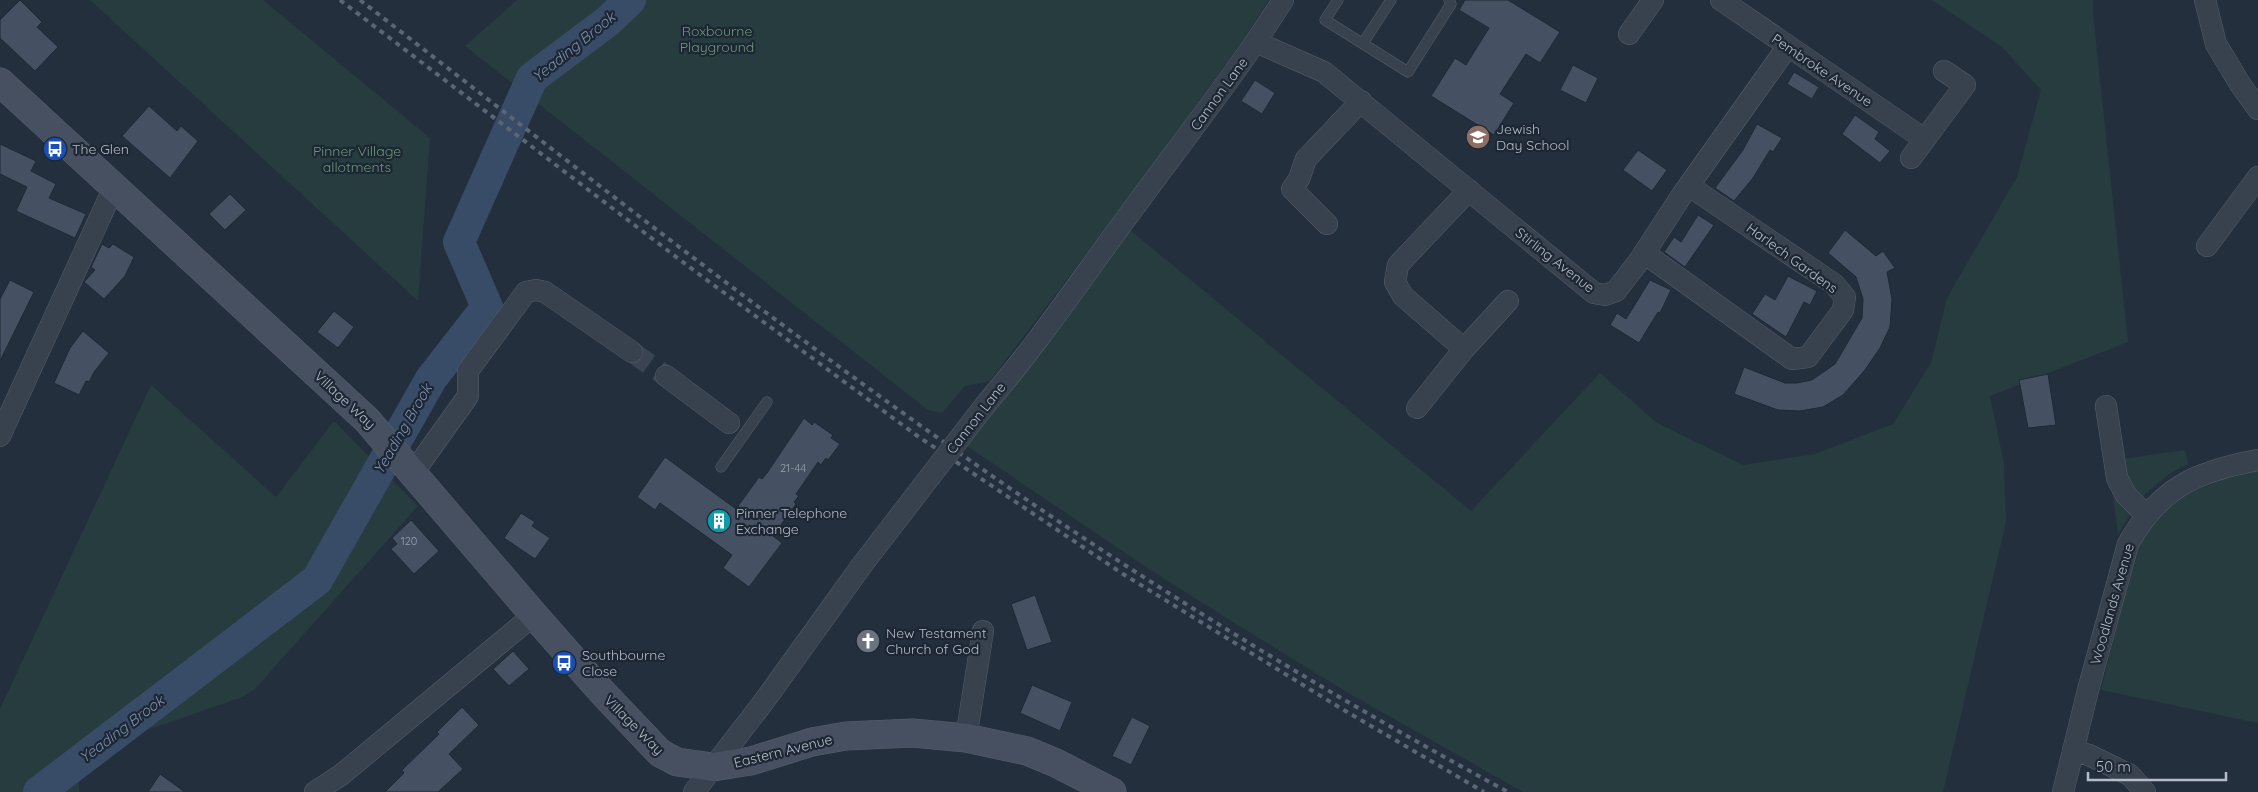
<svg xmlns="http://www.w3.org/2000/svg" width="2258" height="792" font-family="Quicksand,sans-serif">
  <rect width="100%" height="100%" fill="#242f3e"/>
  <!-- green -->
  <path fill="#263c3f" d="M90,0H263L430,138L418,301Z
    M517,0H1269L1236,50L1134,191L990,381L965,386L942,413L928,410L465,46Z
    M1932,0H2093V14L2128,342L1990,396L2004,464L2006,522L1943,792H1523L1350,694L1236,624L1149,569L964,444L1130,230L1471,511L1600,373L1657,423L1743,465L1815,454L1893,424L1931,363L1947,298L2017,177L2041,90L2002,47Z
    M151,385L276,497L334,421L418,506L255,689L242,697L142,732L79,779V792H0V709Z
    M2185,450L2188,464L2169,474L2142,497L2130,484L2123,459Z
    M2258,470V723L2101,690L2136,549L2150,528L2167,508L2188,493L2214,479Z
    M2112,490L2133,510L2118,534Z"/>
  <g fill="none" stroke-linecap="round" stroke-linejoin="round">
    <!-- river -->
    <path stroke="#394c67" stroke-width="32" d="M39,792L317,580L431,379L487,307L459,242L532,78L608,21L630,0"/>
  </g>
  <!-- building -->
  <path fill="#455162" stroke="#1f2835" d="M20,0L42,22L37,27L58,47L35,71L0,38V20Z
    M1465,0H1508L1560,32L1540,63L1526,54L1500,94L1514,103L1494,135L1431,96L1455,58L1466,65L1489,28L1459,10Z
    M1573,65L1598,78L1586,103L1560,90Z
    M1794,72L1819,87L1812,99L1787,84Z
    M1255,80L1275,93L1262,114L1241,101Z
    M149,106L177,131L181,126L198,141L170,178L122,136Z
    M1855,115L1879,132L1875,139L1890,151L1880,163L1842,134Z
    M1757,124L1782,138L1773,152L1770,150L1753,178L1734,201L1715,188L1743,150Z
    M0,144L36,161L31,171L56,184L49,198L86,214L75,238L16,211L27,187L0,174Z
    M1638,150L1667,170L1652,191L1623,170Z
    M230,194L246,210L225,230L209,214Z
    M1698,215L1714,225L1685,267L1664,252L1674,237L1681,242Z
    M1845,230L1876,256L1883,251L1895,268L1887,272L1892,299L1890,327L1880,348L1865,370L1843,395L1823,407L1800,411L1778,410L1734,394L1744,367L1785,383H1797L1812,380L1835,364L1862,318L1863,299L1856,277L1828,253Z
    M102,244L109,248L113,244L134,257L125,276L104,299L84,282L95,270L91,267Z
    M1788,276L1817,291L1810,305L1804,302L1786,337L1752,314L1765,294L1775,300Z
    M10,280L34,292L0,361V299Z
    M1650,280L1671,290L1660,313L1658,312L1639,343L1610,325L1617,313L1626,319Z
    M334,311L354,327L338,348L317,332Z
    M83,331L109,353L94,372L89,382L86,381L79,395L54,383L70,348Z
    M2048,374L2056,425L2028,428L2019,380Z
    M804,418L812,425L814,422L833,435L831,438L840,444L828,460L826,458L821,465L818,462L796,494L799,496L794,502L796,504L773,536L782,543L749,587L723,568L732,555L660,503L655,510L637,497L665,457L736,509L759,477L762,479L767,473Z
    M521,513L535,522L532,526L550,538L535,559L504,538Z
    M411,520L439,551L414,574L391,549L397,544L392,538Z
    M1035,595L1052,642L1027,650L1011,604Z
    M513,651L529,669L509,686L493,669Z
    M1032,685L1072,702L1060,731L1020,713Z
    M462,707L479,725L449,754L463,769L438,792H385L404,773L402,770L439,734L437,732Z
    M1132,717L1150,726L1131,765L1112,756Z
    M160,774L185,792H148Z"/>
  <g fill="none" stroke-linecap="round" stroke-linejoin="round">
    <!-- street-tunnel -->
    <path stroke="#3a4453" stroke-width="21" stroke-dasharray="21 11" stroke-linecap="butt" d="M632,352L666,376"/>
    <!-- lane casing -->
    <g stroke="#565f6c" stroke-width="11">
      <path id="lane" d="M1338,0L1325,20L1408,72L1451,4L1449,0
        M1363,43L1391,0
        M721,467L767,402"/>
    </g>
    <!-- street casing -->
    <g stroke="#565f6c" stroke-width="22">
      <path id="street" d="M1721,0L1924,139
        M2205,0L2216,44L2240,84L2258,109
        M1629,34L1653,0
        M1256,42L1324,72L1594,293L1605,295L1616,291L1639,261L1682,195L1788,46
        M1911,158L1965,85L1944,71
        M1327,224L1292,189L1299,179L1306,159L1361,101
        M2207,246L2258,177
        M1644,253L1792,359L1808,357L1843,310L1845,297L1834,284L1689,186
        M1464,349L1403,296L1395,282L1398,265L1469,190
        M666,376L729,423
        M986,404C1041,340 1088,269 1139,201C1188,134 1239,70 1283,0
        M2106,406L2117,478L2126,495L2146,515
        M1417,408L1464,349L1508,301
        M0,436L114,187
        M413,473L468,396V371L526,292L536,290L545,292L632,352
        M966,738L983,631
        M2073,750L2089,755L2130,775L2145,792
        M315,792L341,775L534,615
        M694,792L765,700L862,565L929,478
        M2063,792L2088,690L2128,544C2159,488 2196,471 2258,460"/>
    </g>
    <!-- secondary casing -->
    <g stroke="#565f6c" stroke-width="29">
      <path id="secondary" d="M0,82L367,420L534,615L602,692L660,753L677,762L713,767L751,761L812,742L846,736L913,733L966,738L1027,751L1056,763L1112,792"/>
    </g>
    <!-- lane -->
    <use href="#lane" stroke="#38414e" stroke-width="10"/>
    <!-- street -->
    <use href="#street" stroke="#38414e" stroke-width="21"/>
    <!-- secondary -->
    <use href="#secondary" stroke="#465061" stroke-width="28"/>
    <!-- rail -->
    <path stroke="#5a6575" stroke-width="4" stroke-dasharray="5 5" stroke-linecap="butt" d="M340,0L688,266L916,435L1123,574L1342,709L1484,792
      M360,0C559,154 758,312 965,457C1138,579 1322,691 1508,792"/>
    <!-- street-bridge casing -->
    <g stroke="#565f6c" stroke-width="22" stroke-linecap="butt">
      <path id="street-bridge" d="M929,478L986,404"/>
    </g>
    <!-- street-bridge -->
    <use href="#street-bridge" stroke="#38414e" stroke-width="21"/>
  </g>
  <!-- icons -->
  <defs>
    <g id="school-disc" transform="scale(1.25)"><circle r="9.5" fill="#8d6e63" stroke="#1d2633"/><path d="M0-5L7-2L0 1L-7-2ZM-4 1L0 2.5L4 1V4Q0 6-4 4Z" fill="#fff"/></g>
    <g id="bus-disc" transform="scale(1.25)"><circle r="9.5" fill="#1a4fb4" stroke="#1d2633"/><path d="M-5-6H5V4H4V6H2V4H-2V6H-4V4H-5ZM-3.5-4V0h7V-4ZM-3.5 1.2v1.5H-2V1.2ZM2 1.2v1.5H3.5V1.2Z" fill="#fff"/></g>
    <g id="building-disc" transform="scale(1.25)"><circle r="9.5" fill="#0f9aa8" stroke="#1d2633"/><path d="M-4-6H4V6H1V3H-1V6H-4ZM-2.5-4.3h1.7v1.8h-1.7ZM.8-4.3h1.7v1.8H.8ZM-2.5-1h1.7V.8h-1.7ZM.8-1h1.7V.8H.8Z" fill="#fff"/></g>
    <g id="church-disc" transform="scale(1.25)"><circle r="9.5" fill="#6b7280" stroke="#1d2633"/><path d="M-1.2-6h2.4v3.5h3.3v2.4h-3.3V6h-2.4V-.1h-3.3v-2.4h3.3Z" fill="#fff"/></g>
  </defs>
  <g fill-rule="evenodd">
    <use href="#school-disc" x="1478" y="137"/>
    <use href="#bus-disc" x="55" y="149"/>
    <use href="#building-disc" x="719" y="521"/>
    <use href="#church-disc" x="868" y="641"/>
    <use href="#bus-disc" x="564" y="663"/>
  </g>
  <g text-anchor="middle" stroke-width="4.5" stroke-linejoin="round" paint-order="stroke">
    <!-- number labels -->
    <g font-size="11" fill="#98a1af">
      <text x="793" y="472">21-44</text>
      <text x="409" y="545">120</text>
    </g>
    <!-- park labels -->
    <g font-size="14" fill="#6b9a76" stroke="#1d2633">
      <text x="717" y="36">Roxbourne<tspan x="717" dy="16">Playground</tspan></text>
      <text x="357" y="156">Pinner Village<tspan x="357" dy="16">allotments</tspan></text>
    </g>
    <!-- street labels -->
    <g font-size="14" fill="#b4bcc9" stroke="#1d2633">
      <text transform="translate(1822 70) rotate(34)" y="5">Pembroke Avenue</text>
      <text transform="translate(1219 94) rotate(-54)" y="5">Cannon Lane</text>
      <text transform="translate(1792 258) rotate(36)" y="5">Harlech Gardens</text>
      <text transform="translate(1555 260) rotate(38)" y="5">Stirling Avenue</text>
      <text transform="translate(345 400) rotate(43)" y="5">Village Way</text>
      <text transform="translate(976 418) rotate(-52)" y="5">Cannon Lane</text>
      <text transform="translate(2112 604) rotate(-74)" y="5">Woodlands Avenue</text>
      <text transform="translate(634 725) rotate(45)" y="5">Village Way</text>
      <text transform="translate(783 751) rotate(-14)" y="5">Eastern Avenue</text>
    </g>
    <!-- poi labels -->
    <g font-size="14" fill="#b4bcc9" stroke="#1d2633" text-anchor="start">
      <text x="1496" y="134">Jewish<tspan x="1496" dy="16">Day School</tspan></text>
      <text x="72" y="154">The Glen</text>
      <text x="736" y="518">Pinner Telephone<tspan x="736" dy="16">Exchange</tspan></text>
      <text x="886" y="638">New Testament<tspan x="886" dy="16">Church of God</tspan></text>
      <text x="582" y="660">Southbourne<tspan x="582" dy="16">Close</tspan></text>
    </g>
    <!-- water labels -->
    <g font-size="15" font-style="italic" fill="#7c92b1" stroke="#1d2633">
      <text transform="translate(574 47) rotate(-39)" y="5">Yeading Brook</text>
      <text transform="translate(403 429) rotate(-60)" y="5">Yeading Brook</text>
      <text transform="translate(122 729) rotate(-37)" y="5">Yeading Brook</text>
    </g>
  </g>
  <!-- scale -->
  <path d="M2088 772v8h138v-8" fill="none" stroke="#b4bcc9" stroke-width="2.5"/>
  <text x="2096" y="772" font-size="15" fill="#b4bcc9" stroke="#1d2633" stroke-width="4" paint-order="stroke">50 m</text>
</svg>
